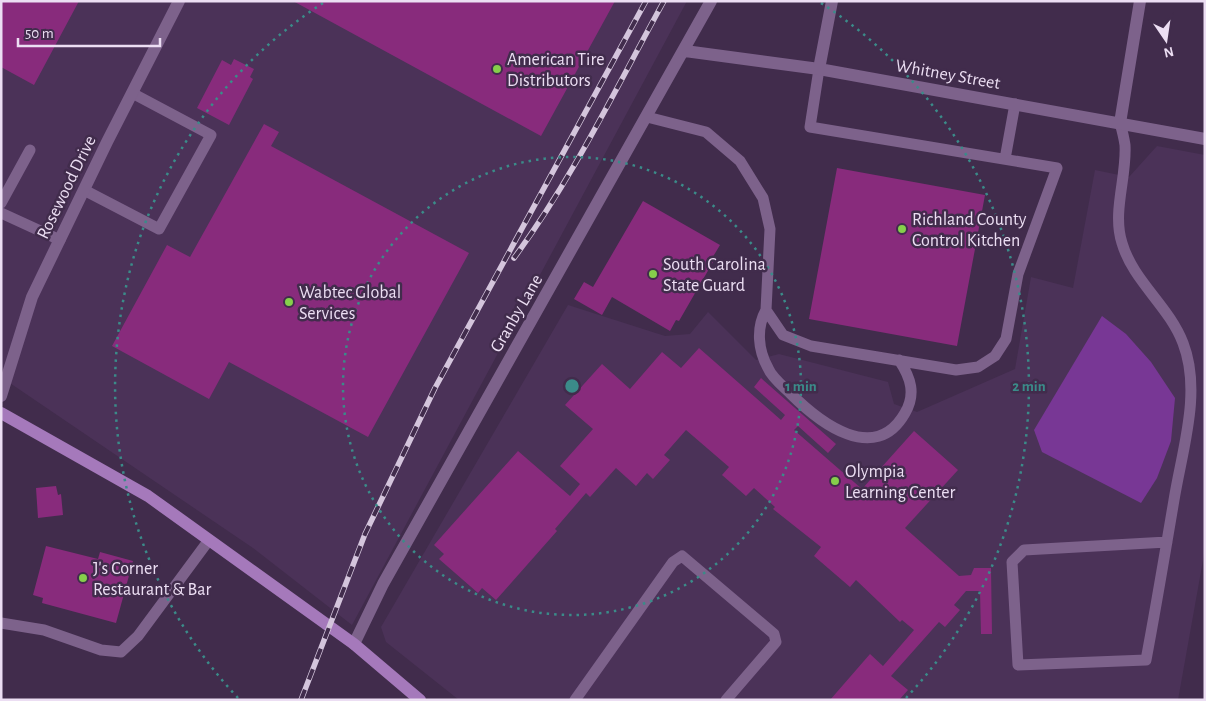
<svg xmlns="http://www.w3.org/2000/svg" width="1206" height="701" font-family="'Alegreya Sans',sans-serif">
  <rect width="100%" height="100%" fill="#412c4c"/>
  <!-- built -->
  <path fill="#4b3258" d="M1,1H687L352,625L253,548L1,377Z
    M1157,146L1205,155V549L1178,700H459L386,642L381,627L568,305L665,336L690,334L708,312L756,360L779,354L888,382L894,404L917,412L1015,369L1031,277L1073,288L1095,170L1129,177Z"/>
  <!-- green -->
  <path fill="#783795" d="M1102,316L1126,334L1151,362L1175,398L1171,441L1157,478L1141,503L1042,452L1034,430Z"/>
  <!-- building -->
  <path fill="#882b7c" d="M1,1H79L34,85L1,67Z
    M293,1H615L541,136Z
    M234,59L254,69L250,77L253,79L229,125L197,108L222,60L231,65Z
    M264,124L279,132L271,146L469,253L368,437L229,362L209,399L112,346L167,245L190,257Z
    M837,168L985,195L957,346L809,319Z
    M643,201L720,245L711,260L713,262L679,321L676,320L670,331L612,297L602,315L574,299L584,282L593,287Z
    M699,348L781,420L785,415L754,387L761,378L836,444L828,453L798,426L794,430L862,489L914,431L958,470L905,528L959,576L971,575L974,568H991L992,634H981L980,591H966L954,605L960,610L945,627L939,622L891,676L908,690L899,700H830L870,654L883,666L914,630L902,620L900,622L856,580L850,587L814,556L821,547L773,509L775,507L754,488L746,496L722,475L729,467L686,430L664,455L670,460L653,479L647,473L636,486L616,468L590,497L586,493L555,529L557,531L496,600L482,588L478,593L439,559L444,554L434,545L518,451L570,496L580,484L560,466L593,429L565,405L602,364L630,389L662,352L681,368Z
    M56,486L58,495L61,494L63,515L38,518L36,488Z
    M46,546L98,559L100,552L133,561L116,623L42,603L43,598L33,595Z"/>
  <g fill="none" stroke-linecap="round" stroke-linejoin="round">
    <!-- service -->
    <path stroke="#7d628b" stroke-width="11" d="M647,117L706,132L740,161L763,198L770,229L766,310L783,335L811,346L956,370L978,367L995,356L1006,339L1018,274L1057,168L810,127L819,69
      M1120,123C1122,130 1124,138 1125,145C1127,177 1112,212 1122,243C1133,281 1169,306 1183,343C1202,392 1182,450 1174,500C1165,553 1156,607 1146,660L1018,665L1012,562L1024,550L1167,542
      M1005,159L1015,104
      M84,190L159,229L211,135L132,93
      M1,203L30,150
      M1,213L60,240
      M766,310C756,328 758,350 768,368C772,378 784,387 791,394C819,422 875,466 905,413C916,394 911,378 899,360
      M1,623L44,630L101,650L121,652L138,636L209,540
      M575,700L673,562L682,556L774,634L776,642L726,700"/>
    <!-- minor -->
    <path stroke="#7d628b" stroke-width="12" d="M685,51L819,69L1205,139
      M819,69L832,1
      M1120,123L1140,1
      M1,396L32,297L107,142L179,1
      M354,644L383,584L711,1"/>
    <!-- secondary -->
    <path stroke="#a579bb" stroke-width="12" d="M1,413L148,496L354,644L420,700"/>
    <!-- rail casing -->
    <g stroke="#d4c5dc" stroke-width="5.5">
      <path id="rail" d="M514,258C573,178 616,88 664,1
        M301,700L365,534L435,388L646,1"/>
    </g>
    <!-- rail -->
    <use href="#rail" stroke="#412c4c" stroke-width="4" stroke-dasharray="11" stroke-linecap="butt"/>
  </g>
  <!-- distance rings -->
  <g fill="none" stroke="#3b8b89" stroke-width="2.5" stroke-dasharray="2.5 5">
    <circle cx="572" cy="386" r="229"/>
    <path d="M238 698A457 457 0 0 1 323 3M821 3A457 457 0 0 1 906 698"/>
  </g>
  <!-- markers -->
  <g fill="#86cf4b" stroke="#412c4c" stroke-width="2">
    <circle cx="497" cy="69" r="5"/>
    <circle cx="902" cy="229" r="5"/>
    <circle cx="653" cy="274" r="5"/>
    <circle cx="289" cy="302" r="5"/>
    <circle cx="835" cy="481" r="5"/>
    <circle cx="83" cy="578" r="5"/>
  </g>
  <g text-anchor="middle" stroke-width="5" stroke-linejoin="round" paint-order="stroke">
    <!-- poi labels -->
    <g font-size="18" fill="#ecdef3" stroke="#412c4c" text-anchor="start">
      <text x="507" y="65">American Tire<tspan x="507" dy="21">Distributors</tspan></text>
      <text x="912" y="225">Richland County<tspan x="912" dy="21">Control Kitchen</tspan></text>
      <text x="663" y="270">South Carolina<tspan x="663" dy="21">State Guard</tspan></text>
      <text x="299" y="298">Wabtec Global<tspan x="299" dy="21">Services</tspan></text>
      <text x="845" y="477">Olympia<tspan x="845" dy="21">Learning Center</tspan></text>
      <text x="93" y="574">J's Corner<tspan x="93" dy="21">Restaurant &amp; Bar</tspan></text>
    </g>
    <!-- street labels -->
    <g font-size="18" fill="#ecdef3" stroke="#412c4c">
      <text transform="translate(948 74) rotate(10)" y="6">Whitney Street</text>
      <text transform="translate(66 187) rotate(-64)" y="6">Rosewood Drive</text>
      <text transform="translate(516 313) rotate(-60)" y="6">Granby Lane</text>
    </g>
  </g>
  <circle cx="572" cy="386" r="8" fill="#3b8b89" stroke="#412c4c" stroke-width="2.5"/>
  <g font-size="15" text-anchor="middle" font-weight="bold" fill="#3b8b89" stroke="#412c4c" stroke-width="5" stroke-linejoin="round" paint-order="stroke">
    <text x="801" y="391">1 min</text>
    <text x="1029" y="391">2 min</text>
  </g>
  <!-- border -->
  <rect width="1206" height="701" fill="none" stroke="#ecdef3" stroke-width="5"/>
  <!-- north arrow -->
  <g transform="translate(1166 40) rotate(167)" stroke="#412c4c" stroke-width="4" paint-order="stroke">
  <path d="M0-4L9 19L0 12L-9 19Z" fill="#ecdef3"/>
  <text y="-8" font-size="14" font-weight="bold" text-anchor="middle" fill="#ecdef3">N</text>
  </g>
  <!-- scale -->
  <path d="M18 38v8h142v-8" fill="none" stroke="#ecdef3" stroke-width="2.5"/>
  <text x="25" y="38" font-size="15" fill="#ecdef3" stroke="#412c4c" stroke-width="4" paint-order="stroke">50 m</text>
</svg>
